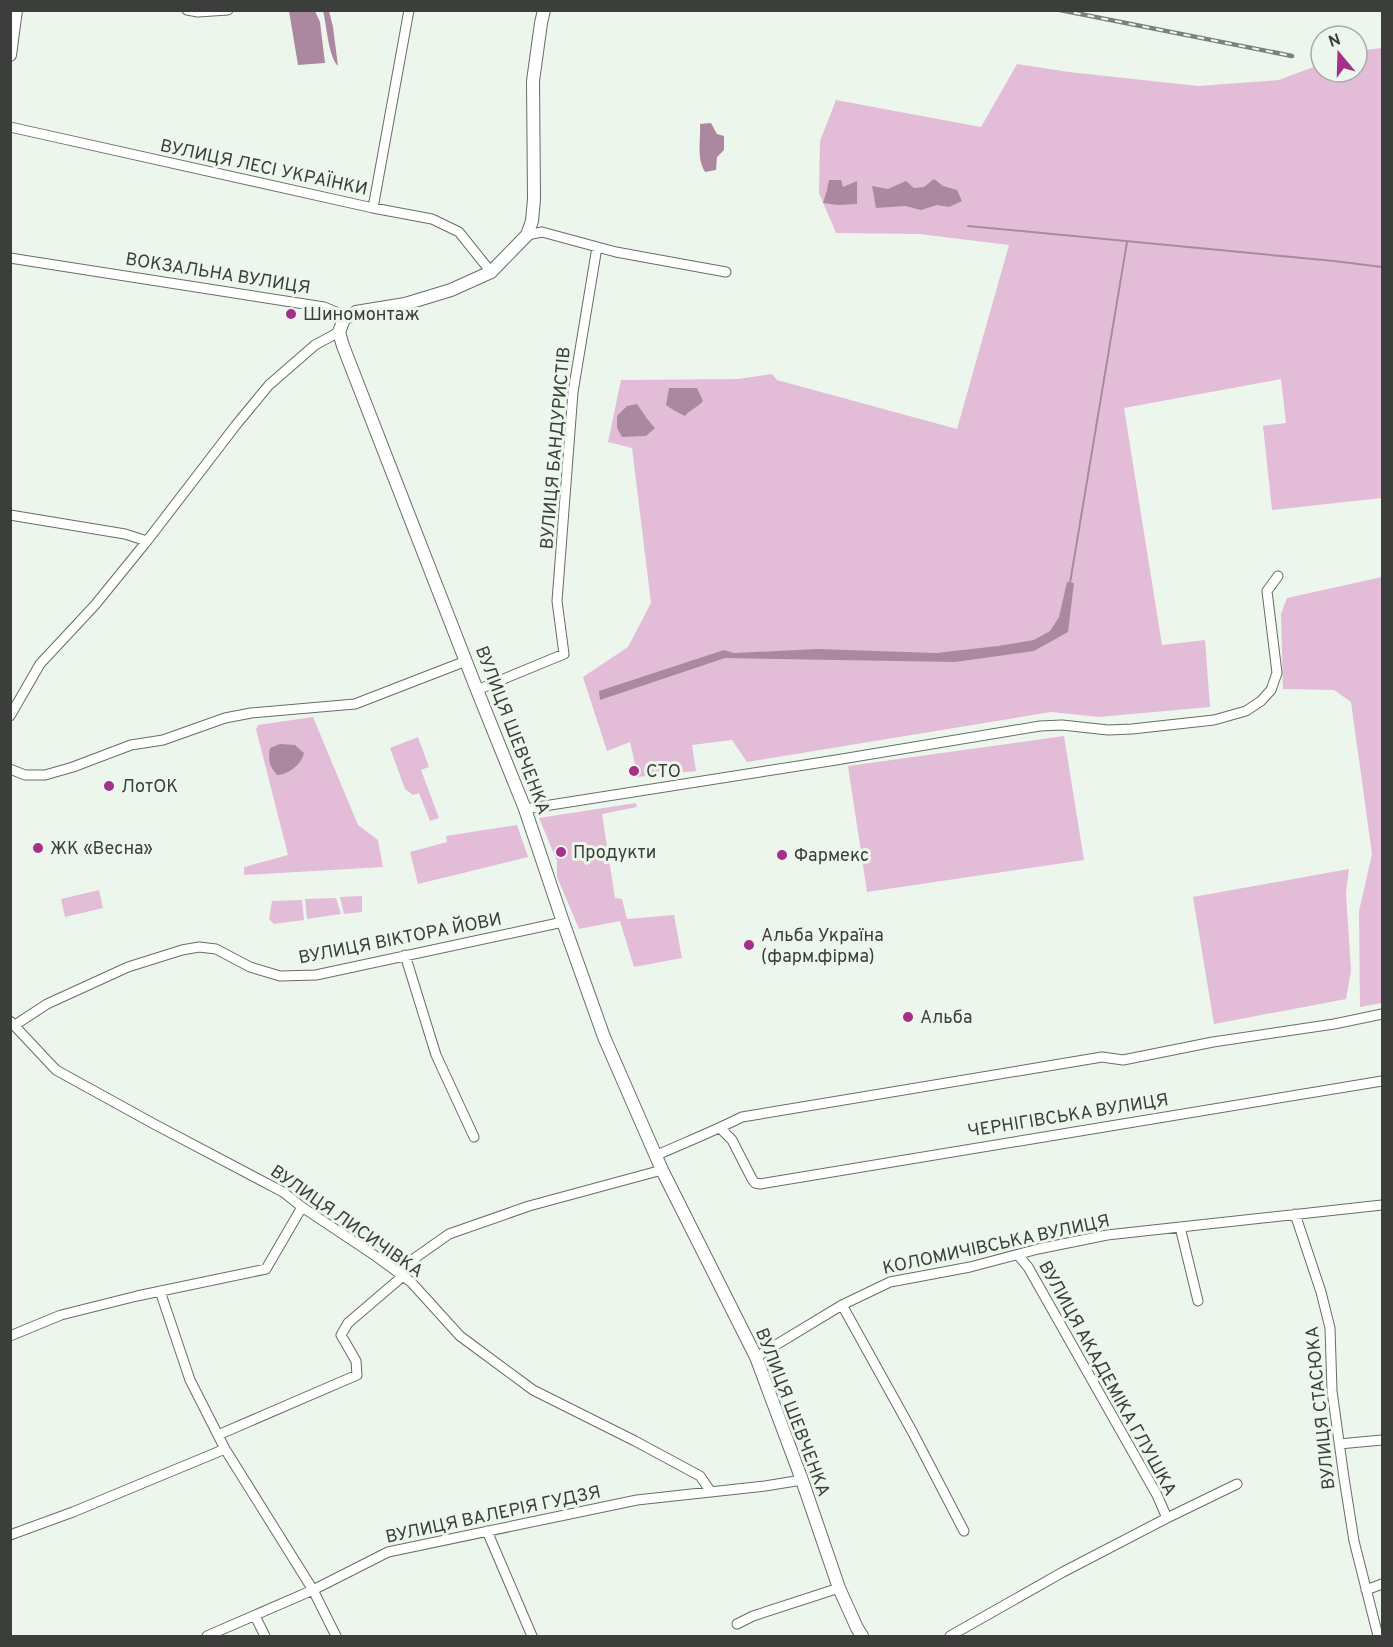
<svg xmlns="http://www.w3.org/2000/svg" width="1393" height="1647" font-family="Overpass,sans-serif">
  <rect width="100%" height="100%" fill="#edf6ec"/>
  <!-- green -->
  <path fill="#e3bdd7" d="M1382,48V498L1272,510L1263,426L1286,423L1281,379L1124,408L1162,645L1205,640L1210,707L1099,717L1051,712L747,762L732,740L692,745L696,771L638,777L630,742L607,751L583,677L628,647L651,603L632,448L608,442L621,380L738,379L772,374L777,380L957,429L1009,245L919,234L836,233L819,193L820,141L836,100L981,127L1017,64L1069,72L1198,86L1279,80L1321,64V72H1357V51Z
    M1382,577V1003L1360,1007L1359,911L1372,854L1351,702L1334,690L1283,689L1281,614L1287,598Z
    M313,717L358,825L378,840L383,867L244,875V867L288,855L256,729L258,725Z
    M1064,736L1084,860L867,892L848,766Z
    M418,737L429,767L421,770L439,818L430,821L419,793L413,795L405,789L390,748Z
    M636,803L637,807L602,814L615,898L622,899L627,919L674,915L682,958L634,967L620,921L579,929L557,877V861L539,818Z
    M517,825L528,857L418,884L410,852L447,842L446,836Z
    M1349,869L1346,893L1351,971L1346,999L1214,1024L1193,897Z
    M99,890L103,908L65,917L61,899Z
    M362,896V912L344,914L340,897Z
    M336,898L341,914L307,919L305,899Z
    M302,900L304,920L274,924L269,919L272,901Z"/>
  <!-- water -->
  <path fill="#ac88a0" d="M289,11H315L320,22L325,63L298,65Z
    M323,11H329L333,27L338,66C328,56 327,26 323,11Z
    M711,123L717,134L724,136V150L717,157L716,170L705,172C696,157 701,141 700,124Z
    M934,179L943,186L957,190L962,201L949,207L937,205L921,210L905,206L876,208L872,186L888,189L906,181L914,188L924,187Z
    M829,180H841L843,187L857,181V204L838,205L823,203L827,190Z
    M669,388H697L703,401C698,407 691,409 685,416L675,411L666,405Z
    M637,404L648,420L655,428L646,436L622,437L617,428V416L627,406Z
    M1067,582L1074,583L1068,632L1034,651L955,662L725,658L600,700L599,691L724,650L734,653L817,649L936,653L998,646L1034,640L1050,631L1059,617Z
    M280,744L295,745L304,753C302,764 288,775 277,775C269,766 268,760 270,748Z"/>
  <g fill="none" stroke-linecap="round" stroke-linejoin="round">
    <!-- stream -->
    <path stroke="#ac88a0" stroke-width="2" d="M968,226L1334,261L1382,267
      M1070,583L1127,242"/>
    <!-- street casing -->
    <g stroke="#666e65" stroke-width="11">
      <path id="street" d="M187,10L198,12L228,10
        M10,127L373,208L432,219L459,232L491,272
        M373,208L409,10
        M527,235L542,232L616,252L726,272
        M10,258L324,307L336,312L344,319
        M10,515L125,534L147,541
        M477,690L564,654L557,601L573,392L597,247
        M10,716L40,664L95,605L147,541L236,425L269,385L315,345L339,332
        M10,769L25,775H45L73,767L131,745L163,740L225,718L251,713L355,704L466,661
        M525,809L836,760L1040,726L1062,725L1108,730L1132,729L1214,720L1246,711L1261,701L1271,690L1277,673L1267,591L1278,576
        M405,955L436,1055L474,1137
        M10,1021L56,1070L154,1124L283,1192L302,1207L377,1257L411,1282L460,1336L533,1390L635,1441L700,1476L711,1492
        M15,1025L47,1004L128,967L182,950L199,947L216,949L250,967L280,976L316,975L563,922
        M720,1128L732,1140L752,1179L755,1183L760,1184L1382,1081
        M655,1156C684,1143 714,1131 742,1117L1102,1057L1123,1060L1213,1042L1334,1024L1382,1014
        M1295,1214L1321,1292L1330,1328L1332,1391L1344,1478L1354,1541L1378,1636
        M1180,1227L1198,1301
        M1018,1255L1028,1267L1157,1495L1167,1518
        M160,1291L190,1380L225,1449L313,1590L336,1636
        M10,1336L61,1315L137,1296L266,1269L302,1207
        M756,1357L842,1305
        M218,1435L357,1375L356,1361L341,1335L348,1323L403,1276L405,1265L449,1234L529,1206L662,1170
        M1339,1444L1382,1440
        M487,1531L532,1636
        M964,1531L913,1433L842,1305L890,1282L970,1267L1038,1249L1107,1235L1382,1205
        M10,1535L73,1512L225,1449
        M1366,1590L1382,1584
        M255,1616L265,1636
        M737,1624L753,1616L839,1588
        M207,1636L313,1590L388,1552L637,1500L765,1486L802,1480
        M950,1636L1063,1572L1167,1518L1237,1484"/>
    </g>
    <!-- secondary casing -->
    <g stroke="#666e65" stroke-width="14">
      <path id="secondary" d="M544,10L541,23L533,81L534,199L532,221L527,235L491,272L451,290L405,304L356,312L344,319L339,332L343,346L477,690L525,809L563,922L604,1037L662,1170L756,1357L802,1480L839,1588L857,1628L862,1636
        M10,55L16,10"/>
    </g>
    <!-- street -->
    <use href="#street" stroke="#fff" stroke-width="9"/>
    <!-- secondary -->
    <use href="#secondary" stroke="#fff" stroke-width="12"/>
    <!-- rail casing -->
    <g stroke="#7b807a" stroke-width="4.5">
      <path id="rail" d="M1060,10L1292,56"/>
    </g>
    <!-- rail -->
    <use href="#rail" stroke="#edf6ec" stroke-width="2" stroke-dasharray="7" stroke-linecap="butt"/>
  </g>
  <!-- markers -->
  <g fill="#a4308a" stroke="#edf6ec" stroke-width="2">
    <circle cx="291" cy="314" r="6"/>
    <circle cx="634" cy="771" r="6"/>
    <circle cx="109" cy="786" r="6"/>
    <circle cx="38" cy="848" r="6"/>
    <circle cx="561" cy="852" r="6"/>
    <circle cx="782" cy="855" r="6"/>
    <circle cx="749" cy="945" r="6"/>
    <circle cx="908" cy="1017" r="6"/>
  </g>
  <g text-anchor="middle" stroke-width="6" stroke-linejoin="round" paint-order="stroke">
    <!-- street labels -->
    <g font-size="18" fill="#3b3e3a" stroke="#edf6ec">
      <text transform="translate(264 167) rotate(12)" y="6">ВУЛИЦЯ ЛЕСІ УКРАЇНКИ</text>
      <text transform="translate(218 273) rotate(9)" y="6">ВОКЗАЛЬНА ВУЛИЦЯ</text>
      <text transform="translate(555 448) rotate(-85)" y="6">ВУЛИЦЯ БАНДУРИСТІВ</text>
      <text transform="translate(513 730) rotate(69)" y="6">ВУЛИЦЯ ШЕВЧЕНКА</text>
      <text transform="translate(400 938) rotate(-11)" y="6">ВУЛИЦЯ ВІКТОРА ЙОВИ</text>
      <text transform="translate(1068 1115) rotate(-9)" y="6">ЧЕРНІГІВСЬКА ВУЛИЦЯ</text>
      <text transform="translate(347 1221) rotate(35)" y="6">ВУЛИЦЯ ЛИСИЧІВКА</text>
      <text transform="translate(996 1244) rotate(-12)" y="6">КОЛОМИЧІВСЬКА ВУЛИЦЯ</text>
      <text transform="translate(1108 1378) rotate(61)" y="6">ВУЛИЦЯ АКАДЕМІКА ГЛУШКА</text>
      <text transform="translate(1320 1408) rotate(-96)" y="6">ВУЛИЦЯ СТАСЮКА</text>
      <text transform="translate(793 1412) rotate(69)" y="6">ВУЛИЦЯ ШЕВЧЕНКА</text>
      <text transform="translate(493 1514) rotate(-12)" y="6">ВУЛИЦЯ ВАЛЕРІЯ ГУДЗЯ</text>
    </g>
    <!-- poi labels -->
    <g font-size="18" fill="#3b3e3a" stroke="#edf6ec" text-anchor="start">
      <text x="303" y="320">Шиномонтаж</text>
      <text x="646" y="777">СТО</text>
      <text x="121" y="792">ЛотОК</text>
      <text x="50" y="854">ЖК «Весна»</text>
      <text x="573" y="858">Продукти</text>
      <text x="794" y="861">Фармекс</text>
      <text x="761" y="941">Альба Україна<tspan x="761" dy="21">(фарм.фірма)</tspan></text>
      <text x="920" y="1023">Альба</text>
    </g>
  </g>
  <!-- border -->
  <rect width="1393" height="1647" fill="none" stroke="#3b3e3a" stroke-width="24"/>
  <!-- north arrow -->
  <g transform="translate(1339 54) rotate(341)"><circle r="28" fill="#edf6ec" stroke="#a6aca5" stroke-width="1.5"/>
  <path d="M0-4.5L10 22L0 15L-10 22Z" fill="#a4308a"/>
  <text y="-9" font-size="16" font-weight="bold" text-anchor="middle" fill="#3b3e3a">N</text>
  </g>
</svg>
